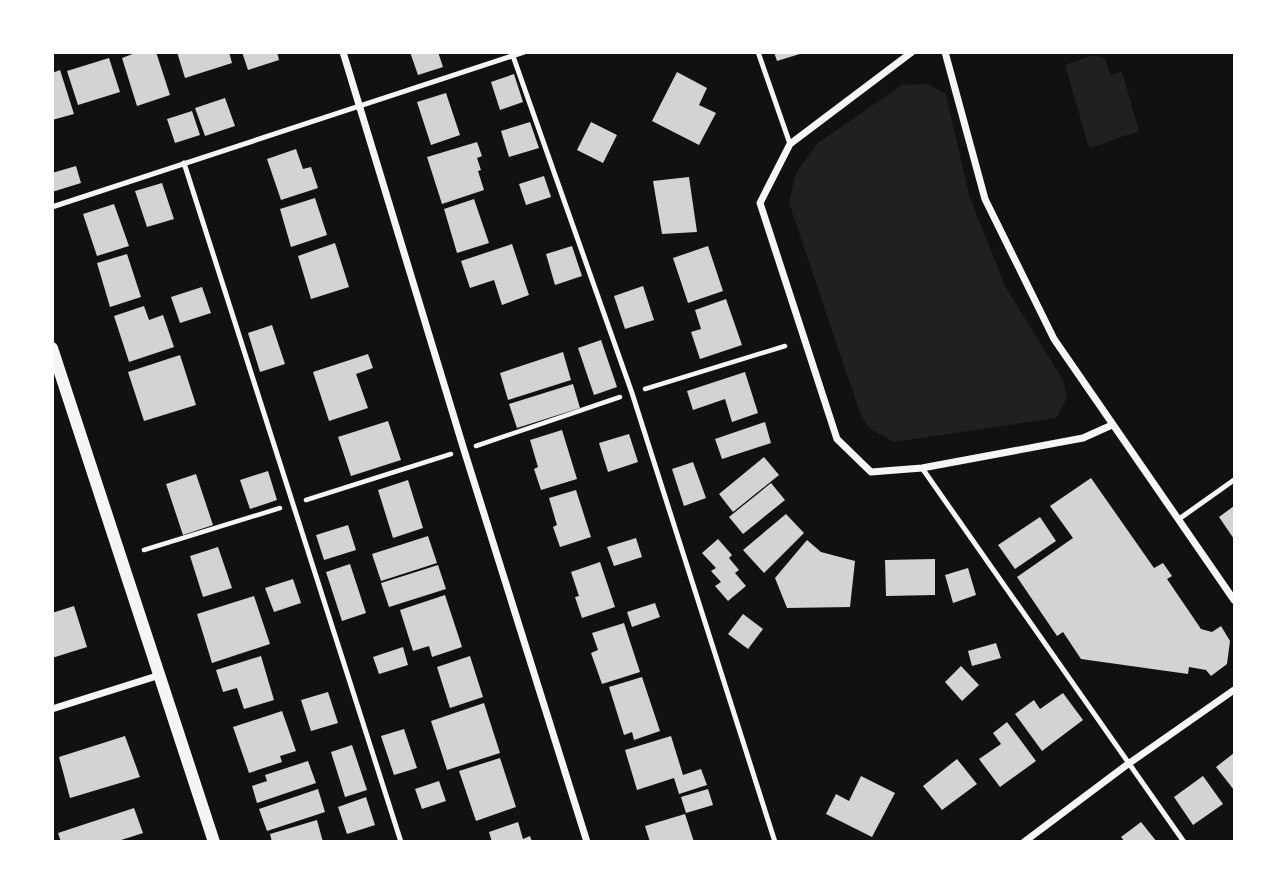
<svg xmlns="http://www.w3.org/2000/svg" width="1287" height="894" font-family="'Titillium Web',sans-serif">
  <rect width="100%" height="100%" fill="#111"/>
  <!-- green -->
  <path fill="#202020" d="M1093,55L1105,58L1110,75L1122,72L1139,131L1089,148L1065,65Z
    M927,84L946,94L969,195L1005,286L1063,380L1067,398L1056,418L894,442L869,428L860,413L789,203L796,173L818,143L902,85Z"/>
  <!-- building -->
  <path fill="#d3d3d3" d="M138,52H156L170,95L137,106L122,58Z
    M177,52H229L232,63L185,78Z
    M242,52H277L279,60L248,70Z
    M410,52H438L443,67L418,75Z
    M774,52H803V53L777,61Z
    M109,58L120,92L78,105L67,71Z
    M60,70L74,114L52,120V73Z
    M677,72L707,88L699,105L716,113L699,145L652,121Z
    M514,74L523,102L500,110L491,82Z
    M446,93L460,135L431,145L417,102Z
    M225,98L235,126L205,136L195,108Z
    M192,111L200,135L175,143L167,119Z
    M530,122L539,148L509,157L501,131Z
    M591,122L617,135L603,163L577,150Z
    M477,142L482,156L477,158L481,170L478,171L484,190L442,204L427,157Z
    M296,149L303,169L311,167L318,188L281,200L267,159Z
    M76,166L81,183L52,192V173Z
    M544,176L551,197L526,205L519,184Z
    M689,177L697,232L662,234L653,181Z
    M162,183L174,219L147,227L135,191Z
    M315,198L327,235L291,247L280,209Z
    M474,199L489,243L457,253L444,209Z
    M114,204L129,246L97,256L83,214Z
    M335,243L349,287L311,299L298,256Z
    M512,244L529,295L502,305L494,280L470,288L461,261Z
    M572,246L582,276L555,285L546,254Z
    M708,246L723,291L688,303L673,258Z
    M127,254L141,297L110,307L97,263Z
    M643,286L654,320L625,329L614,296Z
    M202,287L211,313L180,323L171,297Z
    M726,299L742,345L700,359L691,332L701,329L695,310Z
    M144,306L149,320L163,315L174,347L129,362L114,316Z
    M272,325L285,364L260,372L248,333Z
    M601,340L617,387L594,395L578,348Z
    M563,352L571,380L508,400L500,373Z
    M368,354L373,368L356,374L368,408L329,421L313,372Z
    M180,355L196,405L144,421L128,372Z
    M745,372L758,413L732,422L725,399L693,410L687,391Z
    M573,384L580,408L517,428L509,404Z
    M388,421L401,460L351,476L338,437Z
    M765,422L771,443L722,459L715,439Z
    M562,430L577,479L541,490L534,469L538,467L530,440Z
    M629,434L638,462L608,472L599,443Z
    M764,457L779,475L733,512L719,494Z
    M693,462L706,498L684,506L672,469Z
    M268,471L277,500L250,509L240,480Z
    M196,474L213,525L183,535L166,484Z
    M1091,478L1154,568L1163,563L1172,576L1167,579L1201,629L1212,632L1221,626L1230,641L1227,664L1211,676L1206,670L1189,667L1188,674L1081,659L1063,632L1057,636L1017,577L1073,538L1050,506Z
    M408,480L423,528L393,538L378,490Z
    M771,483L785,500L743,534L729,517Z
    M576,490L591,537L560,547L553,527L557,525L549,498Z
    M1234,506V539L1219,517Z
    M786,514L804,533L764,573L743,550Z
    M1040,517L1056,541L1015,569L998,545Z
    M348,525L356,550L324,560L316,535Z
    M428,536L437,563L381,581L372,554Z
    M636,538L642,557L614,566L607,547Z
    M718,539L732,555L729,558L739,570L735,573L746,586L728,601L715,586L721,582L711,571L716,568L702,553Z
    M807,540L821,552L855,561L850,607L787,608L775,578Z
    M218,547L232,588L203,597L190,556Z
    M935,559V595L886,596L885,560Z
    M600,562L615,607L582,618L575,597L579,596L571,572Z
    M350,564L366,613L342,621L326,572Z
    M438,565L446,589L389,607L381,583Z
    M968,568L976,595L953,603L945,575Z
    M293,579L301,603L274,612L265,588Z
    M445,595L462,647L432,657L429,646L413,651L400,610Z
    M254,596L270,644L212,663L197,614Z
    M655,603L660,617L632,627L627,612Z
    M74,606L87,647L52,658V613Z
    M743,614L763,629L748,649L728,634Z
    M624,623L640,672L602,684L591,653L598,650L592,633Z
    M996,643L1001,658L972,666L968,651Z
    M403,647L408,665L379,674L373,657Z
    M261,656L274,700L244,709L237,688L223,692L216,670Z
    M470,656L483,697L450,708L437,667Z
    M961,666L979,685L962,701L945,682Z
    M642,677L660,731L634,740L632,732L624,735L609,687Z
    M328,692L338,723L311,731L301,700Z
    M1063,693L1083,720L1042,751L1015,714L1034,700L1040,709Z
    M484,703L500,753L447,770L431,721Z
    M282,711L296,751L280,756L282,762L249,773L233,727Z
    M1007,722L1036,761L1000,787L979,759L1001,744L993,733Z
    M404,729L417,768L394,775L381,736Z
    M125,736L140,777L70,798L59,757Z
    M671,736L683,775L701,769L707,785L679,794L674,778L637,790L625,750Z
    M352,745L367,790L345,797L331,752Z
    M1234,753V790L1216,767Z
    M500,758L516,807L476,821L459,771Z
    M957,759L977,784L942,810L923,786Z
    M308,761L316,783L257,803L252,786L267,781L265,775Z
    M861,776L895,793L872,837L826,814L836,794L849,801Z
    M1203,776L1223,804L1193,825L1174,797Z
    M439,781L446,801L422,809L415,789Z
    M318,789L325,812L267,831L259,809Z
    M708,789L713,805L686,813L681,797Z
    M366,797L375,825L347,834L338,807Z
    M134,808L143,833L115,842H61L58,833Z
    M685,814L694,842H650L645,826Z
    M317,820L323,842H272L270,834Z
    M518,822L523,839L530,836L532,842H492L489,832Z
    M1141,822L1157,842H1125L1121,837Z"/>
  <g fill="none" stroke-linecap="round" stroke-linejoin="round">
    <!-- path -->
    <path stroke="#f5f5f5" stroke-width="4.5" d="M645,389L785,346
      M476,446L620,397
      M306,500L451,454
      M144,550L280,508"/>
    <!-- service -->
    <path stroke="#f5f5f5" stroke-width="5" d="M758,52L790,144
      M513,56L632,393L775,842
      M184,163L401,842
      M52,207L524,52
      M922,468L1184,842
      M1179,519L1234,480"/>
    <!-- minor -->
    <path stroke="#f5f5f5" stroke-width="7" d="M343,52L464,450L587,842
      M912,52L790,144L760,203L837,439L871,472L922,468L1083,438L1112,425
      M945,52L985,199L1054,339L1234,600
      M52,709L160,675
      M1024,842L1128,764L1234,690"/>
    <!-- tertiary -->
    <path stroke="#f5f5f5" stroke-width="12" d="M52,348L214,842"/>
  </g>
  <!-- border -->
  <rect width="1287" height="894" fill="none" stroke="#ffffff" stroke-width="108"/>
</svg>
